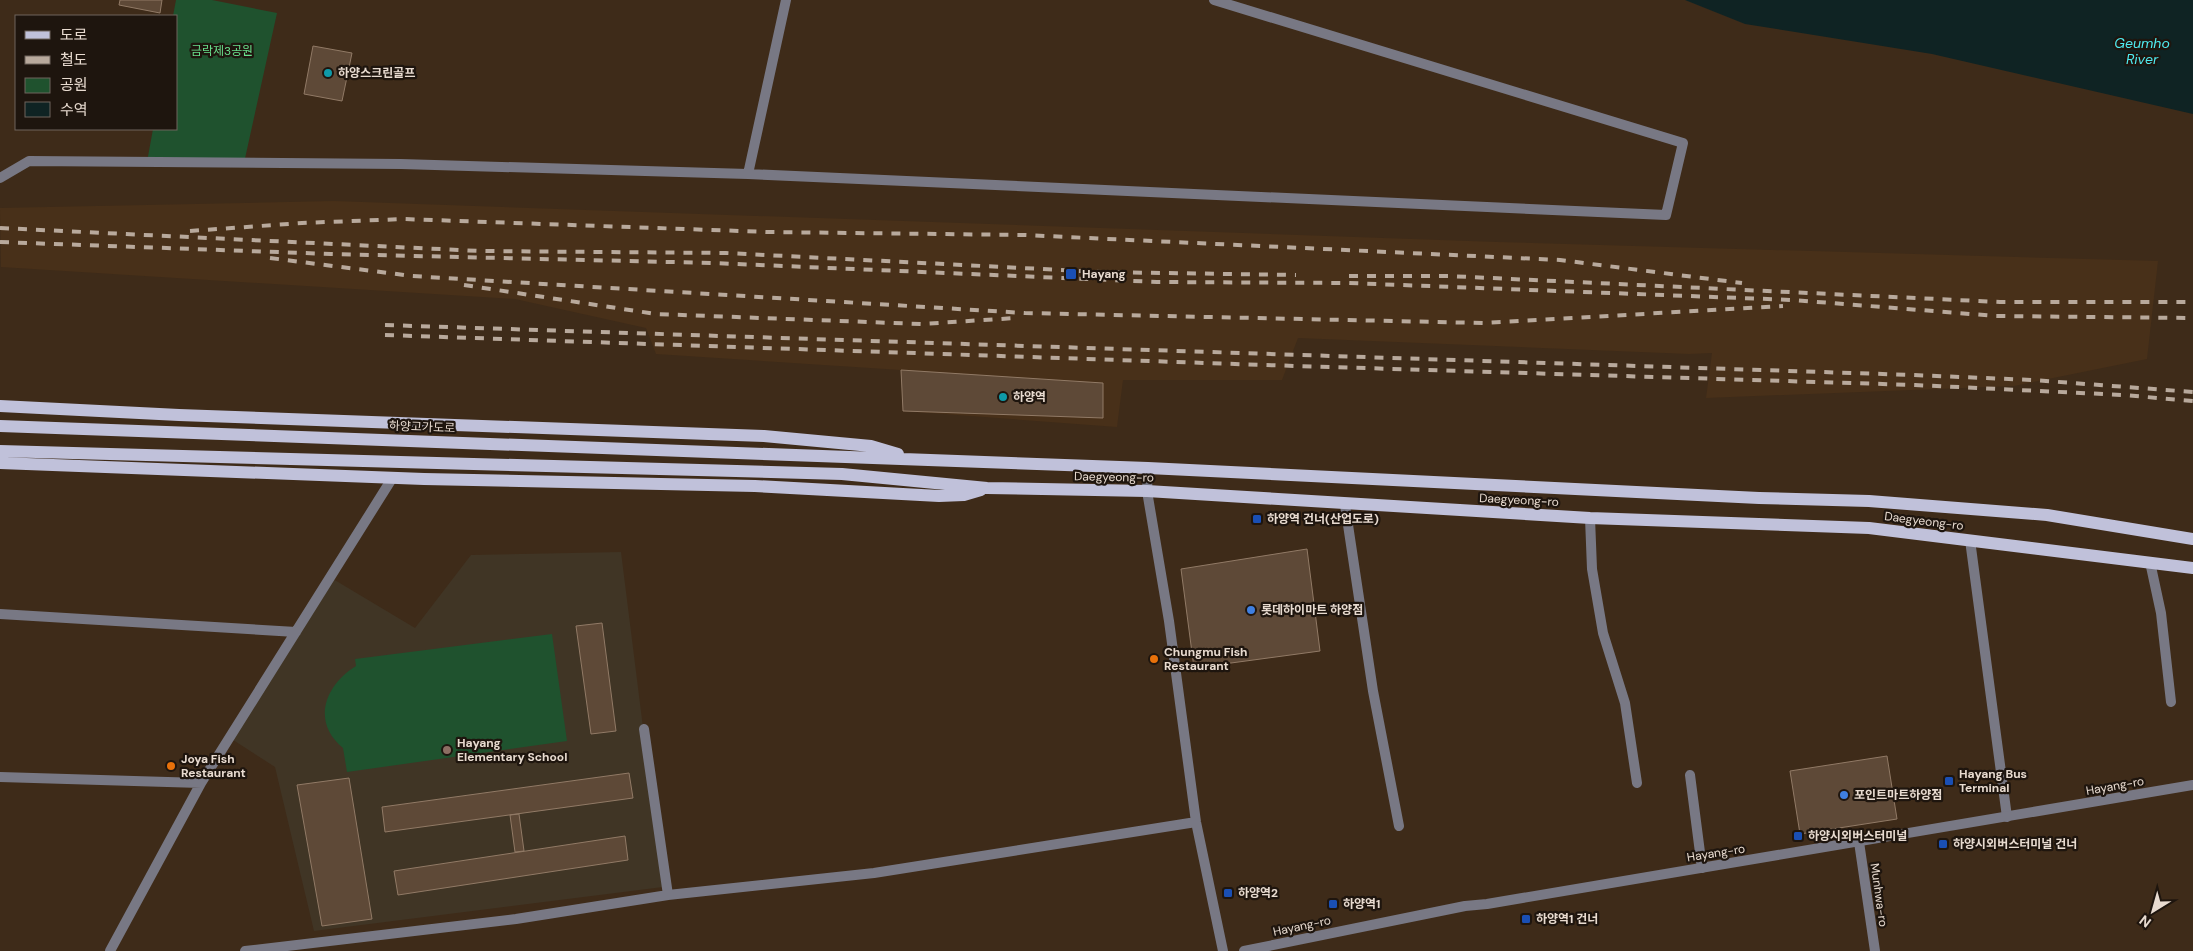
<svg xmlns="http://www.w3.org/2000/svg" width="2193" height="951" font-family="'DM Sans','Noto Sans KR',sans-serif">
  <rect width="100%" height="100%" fill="#3e2b19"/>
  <!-- built -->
  <path fill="#483019" d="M334,201L1497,242L2158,261L2147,359L2014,386L1706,398L1712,353L1689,354L1298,338L1282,380H1123L1117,427L903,411L901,370L656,354L646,328L515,299L1,267L0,208Z"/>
  <!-- education -->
  <path fill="#403525" d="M621,552L663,887L314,931L275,767L227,736L328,576L415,628L471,555Z"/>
  <!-- green -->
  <path fill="#1f522e" d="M176,0H212L277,13L244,163L147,162L153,129H176V16H173Z
    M552,634L567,741L347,772L343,748C311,722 325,685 356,666L355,659Z"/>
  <!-- water -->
  <path fill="#0f2323" d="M1685,0H2193V114L1932,54L1745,24Z"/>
  <!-- building -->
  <path fill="#5e4937" stroke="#917a66" d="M120,0H162L160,13L119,5Z
    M313,46L352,53L342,101L304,94Z
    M901,370L1103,383V418L903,411Z
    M1307,549L1320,651L1194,668L1181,569Z
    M602,623L616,731L591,734L576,626Z
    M1887,756L1897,819L1800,834L1790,771Z
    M629,773L633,798L385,832L382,807Z
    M349,778L372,919L322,926L297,785Z
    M519,814L524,851L515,852L510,815Z
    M625,836L628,860L398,895L394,871Z"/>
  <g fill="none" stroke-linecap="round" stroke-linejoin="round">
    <!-- minor -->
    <path stroke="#787884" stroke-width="10" d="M748,174L786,0
      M0,178L29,161L401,164L748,174L1666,215L1683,143L1214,0
      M1148,468L1147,491L1169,621L1196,822L1223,951
      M1345,505L1373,691L1399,826
      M1590,518L1592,569L1603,633L1625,703L1637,783
      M1970,540L2007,817
      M2150,562L2161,613L2171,702
      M0,614L296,632
      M644,729L668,895
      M1690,775L1702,868
      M0,777L201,783
      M1859,842L1875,951
      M110,951L201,783L393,477
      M245,951L516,919L668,895L874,873L1196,822"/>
    <!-- tertiary -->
    <path stroke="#787884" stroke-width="10" d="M1244,951L1465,906L1487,904L2193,785"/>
    <!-- primary -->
    <path stroke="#c0c1da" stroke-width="12" d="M0,406L179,415L764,436L871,446L898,454
      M0,426L1148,468L1759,498L1869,501L2047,515L2193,539
      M0,451L842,474L987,488L1147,491L1590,518L1869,528L2193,568
      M0,463L424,479L755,486L939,496L964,495L981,490"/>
    <!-- rail -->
    <path stroke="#b8a99c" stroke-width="4" stroke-dasharray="9 9" stroke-linecap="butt" d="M0,228L480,251L726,253L1101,272L1296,275
      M190,231L302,223L404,219L768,232L1024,235L1560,260L1742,283
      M0,242L331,254L713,263L1157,282L1349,283L1793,300L1996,316L2193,318
      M270,258L412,276L1025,313L1484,323L1783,306
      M1349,276H1448L2000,302H2193
      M464,285L656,314L921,324L1016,318
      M385,325L1913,375L2033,380L2193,392
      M385,335L1265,365L1915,385L2123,395L2193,401"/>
  </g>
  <!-- markers -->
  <g fill="#0f9aa8" stroke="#1e150e" stroke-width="2">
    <circle cx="328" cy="73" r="5"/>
    <circle cx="1003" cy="397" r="5"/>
  </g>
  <g fill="#1a4fb4" stroke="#1e150e" stroke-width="2">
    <rect x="1065" y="268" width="12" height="12" rx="2.5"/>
    <rect x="1252" y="514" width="10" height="10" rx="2.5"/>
    <rect x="1944" y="776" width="10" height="10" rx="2.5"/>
    <rect x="1793" y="831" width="10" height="10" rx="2.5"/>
    <rect x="1938" y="839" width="10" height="10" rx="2.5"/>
    <rect x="1223" y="888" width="10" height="10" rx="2.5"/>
    <rect x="1328" y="899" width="10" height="10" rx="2.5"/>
    <rect x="1521" y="914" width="10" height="10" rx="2.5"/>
  </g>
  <g fill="#3f7fe0" stroke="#1e150e" stroke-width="2">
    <circle cx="1251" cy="610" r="5"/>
    <circle cx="1844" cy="795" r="5"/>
  </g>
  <g fill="#e8710a" stroke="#1e150e" stroke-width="2">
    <circle cx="1154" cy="659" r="5"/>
    <circle cx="171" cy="766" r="5"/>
  </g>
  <circle fill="#8d6e63" stroke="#1e150e" stroke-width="2" cx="447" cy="750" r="5"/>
  <g text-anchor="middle" stroke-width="4.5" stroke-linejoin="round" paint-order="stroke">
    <!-- park labels -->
    <g font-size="12" fill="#6ae08d" stroke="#1e150e">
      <text x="222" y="55">금락제3공원</text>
    </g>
    <!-- poi labels -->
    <g font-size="12" font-weight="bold" fill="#e8dbd0" stroke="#1e150e" text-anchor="start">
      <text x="338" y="77">하양스크린골프</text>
      <text x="1082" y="278">Hayang</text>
      <text x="1013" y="401">하양역</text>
      <text x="1267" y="523">하양역 건너(산업도로)</text>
      <text x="1261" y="614">롯데하이마트 하양점</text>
      <text x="1164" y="656">Chungmu Fish<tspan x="1164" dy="14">Restaurant</tspan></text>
      <text x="457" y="747">Hayang<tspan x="457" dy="14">Elementary School</tspan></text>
      <text x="181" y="763">Joya Fish<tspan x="181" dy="14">Restaurant</tspan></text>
      <text x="1959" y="778">Hayang Bus<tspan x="1959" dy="14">Terminal</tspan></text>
      <text x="1854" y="799">포인트마트하양점</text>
      <text x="1808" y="840">하양시외버스터미널</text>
      <text x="1953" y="848">하양시외버스터미널 건너</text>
      <text x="1238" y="897">하양역2</text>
      <text x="1343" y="908">하양역1</text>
      <text x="1536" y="923">하양역1 건너</text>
    </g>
    <!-- street labels -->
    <g font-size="12" fill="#e8dbd0" stroke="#1e150e">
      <text transform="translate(422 427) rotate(2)" y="4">하양고가도로</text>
      <text transform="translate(1114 477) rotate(1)" y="4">Daegyeong-ro</text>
      <text transform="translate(1519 500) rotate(3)" y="4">Daegyeong-ro</text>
      <text transform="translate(1924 521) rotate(7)" y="4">Daegyeong-ro</text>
      <text transform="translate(2115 786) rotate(-10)" y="4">Hayang-ro</text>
      <text transform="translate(1716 853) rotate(-9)" y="4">Hayang-ro</text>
      <text transform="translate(1879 895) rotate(82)" y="4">Munhwa-ro</text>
      <text transform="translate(1302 926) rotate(-12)" y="4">Hayang-ro</text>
    </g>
    <!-- water labels -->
    <g font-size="14" font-style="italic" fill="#4febf0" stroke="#1e150e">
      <text x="2142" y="48">Geumho<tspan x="2142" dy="16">River</tspan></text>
    </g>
  </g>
  <!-- legend -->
  <rect x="15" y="15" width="162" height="115" fill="#1e150e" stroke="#6f645c"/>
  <rect x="25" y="31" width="25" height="8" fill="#c0c1da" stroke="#6f645c"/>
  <text x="60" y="40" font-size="15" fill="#e8dbd0">도로</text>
  <rect x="25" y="56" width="25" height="8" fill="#b8a99c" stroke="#6f645c"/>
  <text x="60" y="65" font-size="15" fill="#e8dbd0">철도</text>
  <rect x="25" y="78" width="25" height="15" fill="#1f522e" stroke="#6f645c"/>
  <text x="60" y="90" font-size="15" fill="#e8dbd0">공원</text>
  <rect x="25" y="102" width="25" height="15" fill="#0f2323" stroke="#6f645c"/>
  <text x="60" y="115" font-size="15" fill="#e8dbd0">수역</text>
  <!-- north arrow -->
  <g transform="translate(2153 911) rotate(217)" stroke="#1e150e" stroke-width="4" paint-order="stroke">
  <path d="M0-4L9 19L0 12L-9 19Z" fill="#e8dbd0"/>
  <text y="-8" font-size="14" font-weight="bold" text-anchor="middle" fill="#e8dbd0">N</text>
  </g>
</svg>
